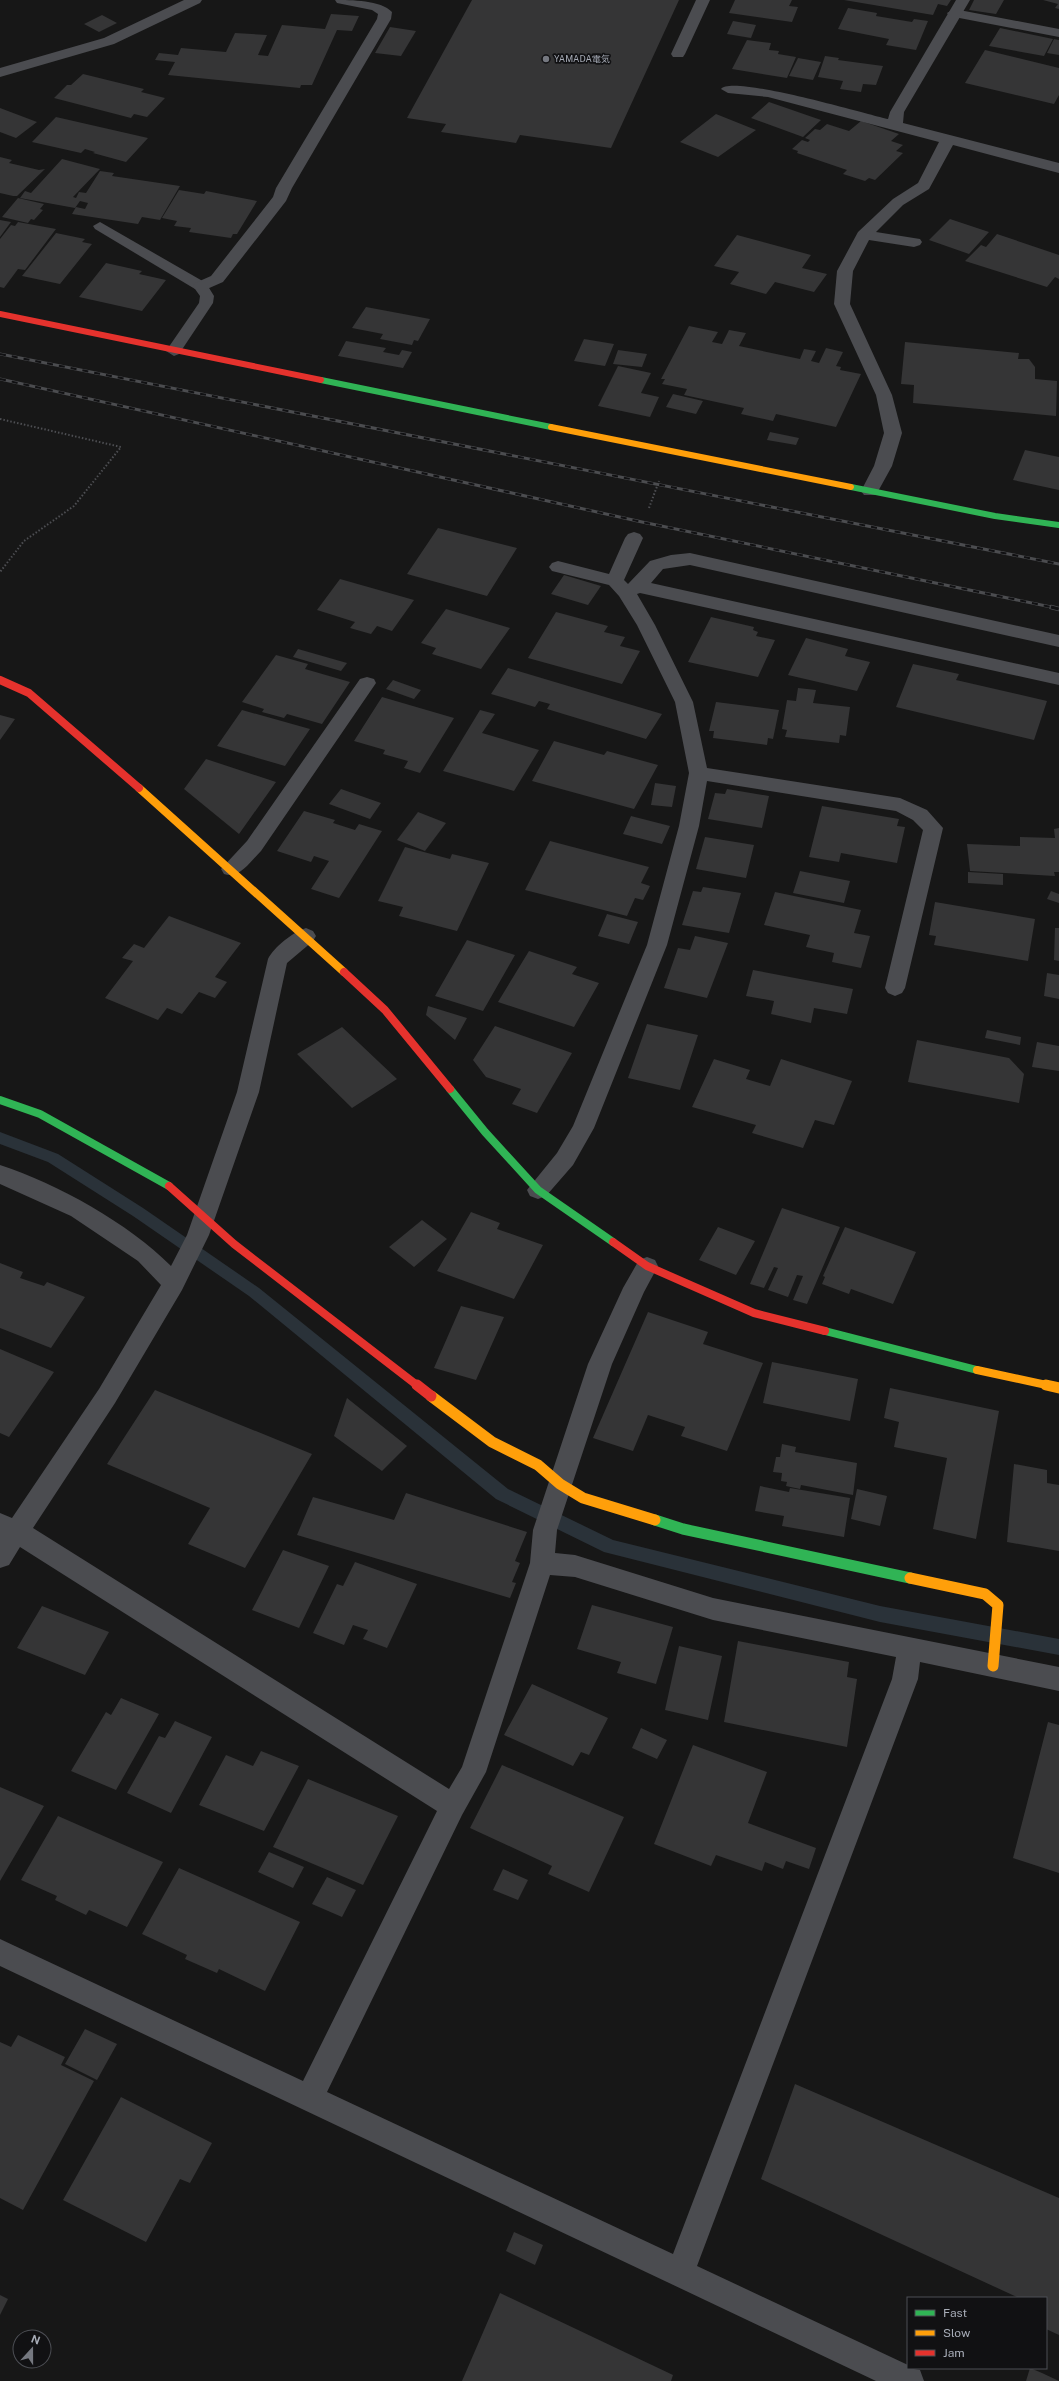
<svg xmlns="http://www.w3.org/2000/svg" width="1059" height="2381" font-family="'Public Sans','Noto Sans JP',sans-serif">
  <rect width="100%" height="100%" fill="#171717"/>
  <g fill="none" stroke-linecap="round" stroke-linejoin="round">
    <!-- stream -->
    <path fill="#2a3239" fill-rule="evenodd" d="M0,1132L58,1154L143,1208L259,1288L508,1489L613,1540L880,1606L1059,1639V1655L880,1622L604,1552L496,1499L249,1296L133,1216L48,1162L0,1144Z"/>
  </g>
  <!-- building -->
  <path fill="#353536" d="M472,0H679L611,148L520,135L516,143L441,132L446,124L407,118Z
    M735,0H792L789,6L798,7L792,22L729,13Z
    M844,0H951L947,6L938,4L933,15Z
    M974,0H1004L996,14L969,10Z
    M1043,0H1059V9L1055,8L1058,4Z
    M848,8L877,13L876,16L912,22L914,19L928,21L916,50L886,45L889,39L838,29Z
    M331,14L359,16L352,31L337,30L312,85H301L300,88L168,75L175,62L155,60L159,53L178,55L181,48L226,52L235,33L267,35L258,55L268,56L282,25L325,29Z
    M102,15L117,23L99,32L84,24Z
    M733,21L756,25L751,38L727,34Z
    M390,27L416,31L401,56L375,53Z
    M1000,28L1053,39L1044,56L989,46Z
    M1054,39L1059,40V55L1047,53Z
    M747,40L771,43L769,50L779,51L778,54L796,57L787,78L732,69Z
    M985,50L1059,68V95L1054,104L965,83Z
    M825,56L839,58L838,60L883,66L876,85L863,84L861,92L840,89L843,81L818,77Z
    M798,58L821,62L813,80L789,76Z
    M83,74L144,89L141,92L165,98L147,117L134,114L131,118L54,98L67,85H71Z
    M769,102L821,120L803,137L751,118Z
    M0,108L37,122L16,138L0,132Z
    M716,114L756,130L718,157L680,142Z
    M56,117L148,138L126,162L93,153L95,152L85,149L81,153L32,142Z
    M861,121L899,134L891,141L903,145L896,151L903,153L875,180L869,178L865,181L843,174L847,170L797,153L798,151L792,149L802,140L808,142L810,140L805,138L815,129L820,130L827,124L849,131Z
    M0,157L12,160L9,163L39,170L45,169L17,196H13L0,193Z
    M62,159L100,169L73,197L76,198L79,192L86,193L100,171L114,173L112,176L180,186L160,220L142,217L138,224L72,214L76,207L85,209L88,203L80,201L75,208L20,198L25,191L31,193Z
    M179,190L204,194L206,191L257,201L237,234H233L231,238L189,232L191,228L174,226L177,221L162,218Z
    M18,198L44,204L40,209L43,210L34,220L31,219L28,223L2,217Z
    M950,219L989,232L969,254L929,240Z
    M0,220L11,222L0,237Z
    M18,222L56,229L25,270L18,269L4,288L0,287V239L11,225L15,226Z
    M56,233L85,239L82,242L92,244L60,284L22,276Z
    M997,234L1059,255V279L1055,277L1047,287L965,261L981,245L986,247Z
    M737,235L811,255L802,268L827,274L814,292L775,282L766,294L730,284L739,272L714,266Z
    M106,263L142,271L139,274L166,280L142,311L79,297Z
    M366,307L430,319L418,341L414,340L412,345L380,339L383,334L352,328Z
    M689,326L718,332L712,342L722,344L729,330L746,333L739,346L800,359L804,349L816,351L811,361L819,363L826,348L843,352L836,366L841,367L840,370L861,374L836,427L776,414L773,421L741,414L744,408L684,395L687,389L662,384L665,379H661Z
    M584,339L614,344L605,366L574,361Z
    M346,341L386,348L383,352L399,355L402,350L412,352L403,368L338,356Z
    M905,342L1019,353L1018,359H1029L1035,367V379L1057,381L1056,416L913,403L914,385L901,384Z
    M618,350L647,354L642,367L613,364Z
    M618,366L651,373L641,393L659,397L650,417L598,406Z
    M673,394L703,401L696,414L666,407Z
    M770,432L799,438L796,445L767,440Z
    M1025,450L1059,457V490L1013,480Z
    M438,528L517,548L487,596L407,574Z
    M564,575L601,586L588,605L551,594Z
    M340,579L414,600L392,631L377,626L371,634L350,628L355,622L317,610Z
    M446,609L510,628L481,669L432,654L436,648L421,643Z
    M556,612L608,626L604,632L625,637L620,646L640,651L622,684L528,658Z
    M711,617L754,627L753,630L758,632L756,636L775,640L758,677L688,662Z
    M806,638L848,649L845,656L870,662L857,691L788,675Z
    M298,649L347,663L341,671L293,657Z
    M276,655L308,664L305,669L350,682L322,724L287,714L284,718L262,712L264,709L242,702Z
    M913,664L959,674L956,680L1047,701L1034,740L896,707Z
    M508,668L662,714L646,739L547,709L550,704L539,701L535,707L491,694Z
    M393,680L421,690L414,699L386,689Z
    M798,688L816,690L813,703L850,707L846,736L840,735L839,743L785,737L787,730L782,729L787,700L796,701Z
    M382,697L454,718L420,773L404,768L408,761L383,754L385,750L354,741Z
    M716,702L779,710L773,739L768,738L767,745L713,738L714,731H709Z
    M242,710L310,729L285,766L217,746Z
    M480,710L495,714L482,733L539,750L514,791L443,771Z
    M0,715L15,719L0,740Z
    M554,741L604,755L607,751L658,765L634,809L532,781Z
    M206,759L276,782L239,834L184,789Z
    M655,783L676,786L672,807L651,805Z
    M341,789L381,803L370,819L329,804Z
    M727,789L769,796L762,828L708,819L715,793L725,794Z
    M822,806L899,819L897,826L905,827L897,863L841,853L839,862L809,857Z
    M304,811L335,820L333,823L355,830L359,824L382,831L339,898L311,889L329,861L314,856L311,862L277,851Z
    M418,812L446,823L425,851L397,840Z
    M631,816L670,826L662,844L623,834Z
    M1059,828V872H1054L1055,876L970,871L967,844L1020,846V837L1055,838L1054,829Z
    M705,837L754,845L746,878L696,869Z
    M550,841L649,867L641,883L650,886L643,900L635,898L627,916L525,890Z
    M405,847L450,859L452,854L489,863L457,931L399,916L403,907L378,901Z
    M800,871L850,881L844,903L793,893Z
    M968,872L1003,874V885L968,883Z
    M703,887L741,893L729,933L682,925L693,891L701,892Z
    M1051,891L1059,894V903L1047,899Z
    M775,892L861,910L854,933L870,936L861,968L832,962L834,953L806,947L810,935L764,925Z
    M935,902L1035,919L1028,961L934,945L936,936L929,935Z
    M607,914L638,922L629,944L598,936Z
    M169,916L241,943L215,977L227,982L215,998L199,992L182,1014L167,1008L158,1020L105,998L133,961L122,958L134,944L144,948Z
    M1055,928H1059V961L1054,960Z
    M695,936L728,943L707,998L664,988L678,948L690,950Z
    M467,940L515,955L483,1011L435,996Z
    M529,951L577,967L572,974L599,983L574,1027L498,1002Z
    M753,970L853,989L847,1014L814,1008L811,1023L771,1014L774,1001L746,996Z
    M1047,973L1059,975V999L1044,996Z
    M428,1006L467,1018L455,1040L426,1015Z
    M647,1024L698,1035L680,1090L628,1078Z
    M495,1026L572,1053L537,1113L512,1104L521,1089L486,1077L473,1060Z
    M342,1027L397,1079L352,1108L297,1054Z
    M987,1030L1021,1037L1020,1045L985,1038Z
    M917,1040L1009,1058L1024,1074L1019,1103L908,1082Z
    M1037,1042L1059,1046V1071L1032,1067Z
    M714,1059L750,1070L746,1079L770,1086L781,1059L852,1081L834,1125L815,1120L803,1148L752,1133L756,1125L692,1107Z
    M782,1208L840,1227L807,1304L793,1300L803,1276L797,1275L788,1297L768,1290L778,1268L774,1267L764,1288L750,1284Z
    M471,1212L500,1223L497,1229L543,1245L514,1299L437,1271Z
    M422,1220L447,1239L414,1267L389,1247Z
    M718,1227L755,1241L736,1275L699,1260Z
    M845,1227L916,1252L893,1304L851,1289L849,1294L822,1284L825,1277L823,1276Z
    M0,1263L23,1272L20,1278L44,1286L47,1282L85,1297L51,1348L0,1328Z
    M461,1306L504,1317L476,1380L434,1368Z
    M648,1312L708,1332L703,1344L763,1363L727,1451L681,1436L685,1427L648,1415L633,1451L593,1438Z
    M0,1349L54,1372L9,1437L0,1433Z
    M772,1362L858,1379L850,1421L763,1403Z
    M890,1388L999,1411L976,1539L933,1529L947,1458L894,1447L899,1422L884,1418Z
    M155,1390L312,1454L245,1568L188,1544L210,1508L107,1464Z
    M347,1398L407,1446L382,1471L334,1436Z
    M782,1444L796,1447L795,1452L857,1463L853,1495L801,1485L800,1489L786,1486L787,1482L781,1481L782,1473L773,1472L776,1457H780Z
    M1014,1464L1047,1470V1483L1059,1485V1551L1007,1542Z
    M760,1486L789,1492L790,1488L850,1498L844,1537L782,1526L784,1516L755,1511Z
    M857,1489L887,1496L880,1526L851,1519Z
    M406,1493L527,1532L515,1561L520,1563L512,1582L516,1583L510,1598L297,1535L313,1497L394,1520Z
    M283,1550L329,1566L299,1628L252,1610Z
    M355,1562L417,1584L387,1648L363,1639L368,1630L353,1625L344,1645L313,1633L337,1584L343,1586Z
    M592,1605L673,1627L656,1684L617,1673L621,1662L577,1649Z
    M42,1606L109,1632L85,1675L17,1648Z
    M738,1641L849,1662L847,1677L857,1679L847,1747L724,1722Z
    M679,1646L722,1656L708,1720L665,1710Z
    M532,1684L608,1718L589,1755L581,1752L573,1766L504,1735Z
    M121,1698L159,1714L116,1790L71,1771L106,1712L111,1715Z
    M175,1721L212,1737L171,1813L127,1793L159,1736L165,1738Z
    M1048,1722L1059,1725V1873L1013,1858Z
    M641,1728L667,1740L657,1759L632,1748Z
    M693,1745L767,1772L748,1823L816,1848L809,1869L786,1861L783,1869L765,1862L762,1871L716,1855L711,1866L654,1844Z
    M261,1751L299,1766L264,1831L199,1805L226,1755L253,1766Z
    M502,1765L624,1817L589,1892L548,1874L552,1866L470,1828Z
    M308,1779L398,1816L363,1885L273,1847Z
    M0,1787L44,1806L0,1881Z
    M58,1816L163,1862L127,1927L89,1910L86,1915L55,1900L57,1896L21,1880Z
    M269,1852L304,1867L293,1888L258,1872Z
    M179,1868L300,1922L265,1991L219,1969L217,1973L185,1959L187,1955L142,1934Z
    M503,1869L528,1880L518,1900L493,1890Z
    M327,1877L356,1890L342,1917L312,1904Z
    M85,2029L117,2044L97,2080L65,2064Z
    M18,2035L65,2057L61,2065L94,2081L23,2210L0,2198V2042L11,2047Z
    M795,2084L1059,2198V2335L1046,2329V2298H1019L761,2179Z
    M121,2097L212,2143L190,2183L180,2179L146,2242L63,2200Z
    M514,2232L543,2245L535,2265L506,2251Z
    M500,2293L673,2375L671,2381H462Z
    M0,2295L8,2299L0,2315Z
    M1030,2368L1042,2373L1059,2381H1026Z"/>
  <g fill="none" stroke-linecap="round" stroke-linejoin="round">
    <!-- path -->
    <path stroke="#4d4e52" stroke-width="2" stroke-dasharray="1.5 2" stroke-linecap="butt" d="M0,419L121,447L74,506L24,541L0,572
      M649,508L659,481"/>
    <!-- lane -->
    <path fill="#4b4c50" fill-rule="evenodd" d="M954,9L1059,29V37L949,16L947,13Z
      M100,222L206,283L214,296L213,303L179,354L174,356L166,351L199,303L200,296L195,289L95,229L93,226Z"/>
    <!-- street -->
    <path fill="#4b4c50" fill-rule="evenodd" d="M184,0H202L200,3L114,44L0,77V68L104,38Z
      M335,0C351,0 381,0 392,12L391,19L292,188L286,201L223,282L207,289H195L193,286L195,283L211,276L273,197L276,188L377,19L378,14L372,10L337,3Z
      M696,0H710L685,54L683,57H673L671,54Z
      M956,0H970L904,112L903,123L1059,163V173L953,145L929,189L903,205L876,232L920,239L922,242L920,245L914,247L869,240L853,271L850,304L892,395L902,433L892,466L876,495H864L861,491L874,466L884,433L876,395L834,304L837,271L858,232L893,199L918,183L939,142L768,97L728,93L721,89C731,74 866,114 888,119L890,112Z
      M634,532L640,534L643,538L624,580L628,584L650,561L671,555L690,553L1059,635V647L690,565L663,569L651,583L1059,673V685L640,593L637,594L655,625L693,702L707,768L900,798L927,810L943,828L905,988L902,993L895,996L888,993L885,988L923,830L913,820L896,811L707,781L699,826L667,945L594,1128L573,1165L546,1196L538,1199L530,1196L527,1190L557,1153L573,1126L647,945L679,826L689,773L675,702L637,625L619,596L609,585L552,571L549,567L552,563L558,561L609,574L625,538L628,534Z
      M367,677L374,679L376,683L261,851C250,862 240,879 224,874L221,869L247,841L360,679Z
      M306,928L313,931L316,936L313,941L287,963L259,1092L209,1235L182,1290L115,1403L33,1528L449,1789L462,1767L530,1563L533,1530L588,1364L623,1288L639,1260L647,1257L655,1260L658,1266L644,1292L612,1364L557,1530L555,1553L575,1555L713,1598L1059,1667V1691L920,1662L918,1679L697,2266L908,2365V2368L920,2370L924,2381H876L0,1966V1939L303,2081L437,1811L20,1547L9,1565L0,1568V1513L12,1518L99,1389L161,1285L138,1261L71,1216L0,1184V1165C58,1184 128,1223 171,1266L187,1235L237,1092L268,959C274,947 293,932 306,928ZM550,1575L575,1577L713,1620L896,1657L892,1679L673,2254L327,2092L462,1815L486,1772Z"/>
    <!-- fast-far2 -->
    <path stroke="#30b455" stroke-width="6" d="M321,380L551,427
      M851,487L995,516L1059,525"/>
    <!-- fast-far1 -->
    <path stroke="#30b455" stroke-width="8" d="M450,1089L485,1132L538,1190L613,1242
      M0,1100L40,1114L169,1186
      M825,1331L977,1370"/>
    <!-- fast -->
    <path stroke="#30b455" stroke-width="11" d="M655,1520L683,1529L910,1578"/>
    <!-- slow-far2 -->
    <path stroke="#ff9f0a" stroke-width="6" d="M551,427L851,487"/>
    <!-- slow-far1 -->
    <path stroke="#ff9f0a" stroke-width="8" d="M139,788L344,972
      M977,1370L1051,1386"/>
    <!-- slow -->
    <path stroke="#ff9f0a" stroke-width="11" d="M1046,1385L1059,1388
      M431,1396L492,1442L538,1465L560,1484L583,1498L655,1520
      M910,1578L985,1594L998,1605L993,1666"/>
    <!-- jam-far2 -->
    <path stroke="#e5322d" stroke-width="6" d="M0,314L321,380"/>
    <!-- jam-far1 -->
    <path stroke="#e5322d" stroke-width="8" d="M0,680L29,693L139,788
      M344,972L385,1010L450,1089
      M169,1186L234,1244L418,1386
      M613,1242L647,1266L754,1313L825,1331"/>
    <!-- jam -->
    <path stroke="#e5322d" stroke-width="11" d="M417,1385L431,1396"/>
    <!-- rail-far1 casing -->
    <g stroke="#4b4c4f" stroke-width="3">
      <path id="rail-far1" d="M0,354L1059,564
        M0,379L642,522L1056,608"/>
    </g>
    <!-- rail casing -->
    <g stroke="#4b4c4f" stroke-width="4.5">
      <path id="rail" d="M1051,607L1059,609"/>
    </g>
    <!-- rail-far1 -->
    <use href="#rail-far1" stroke="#111113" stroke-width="2" stroke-dasharray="6" stroke-linecap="butt"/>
    <!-- rail -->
    <use href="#rail" stroke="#111113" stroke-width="3" stroke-dasharray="8" stroke-linecap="butt"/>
  </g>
  <!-- markers -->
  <circle fill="#757880" stroke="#111113" stroke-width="1.5" cx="546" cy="59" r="4"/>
  <g text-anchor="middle" stroke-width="3.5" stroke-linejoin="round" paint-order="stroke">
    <!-- far-poi labels -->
    <g font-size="9" fill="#a8adb8" stroke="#111113" text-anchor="start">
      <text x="554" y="62">YAMADA電気</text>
    </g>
  </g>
  <!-- legend -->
  <rect x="907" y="2297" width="140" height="72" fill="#111113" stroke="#4d4f55"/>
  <rect x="915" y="2310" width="20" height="6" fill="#30b455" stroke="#4d4f55"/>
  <text x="943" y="2317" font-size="12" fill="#a8adb8">Fast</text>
  <rect x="915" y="2330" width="20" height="6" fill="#ff9f0a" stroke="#4d4f55"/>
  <text x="943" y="2337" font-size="12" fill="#a8adb8">Slow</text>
  <rect x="915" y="2350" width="20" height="6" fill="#e5322d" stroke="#4d4f55"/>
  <text x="943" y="2357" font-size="12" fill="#a8adb8">Jam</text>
  <!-- north arrow -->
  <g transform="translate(32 2349) rotate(21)"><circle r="19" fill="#111113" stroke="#4d4f55"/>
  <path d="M0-3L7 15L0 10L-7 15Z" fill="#757880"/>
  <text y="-6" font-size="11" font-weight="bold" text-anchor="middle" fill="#a8adb8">N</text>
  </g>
</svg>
